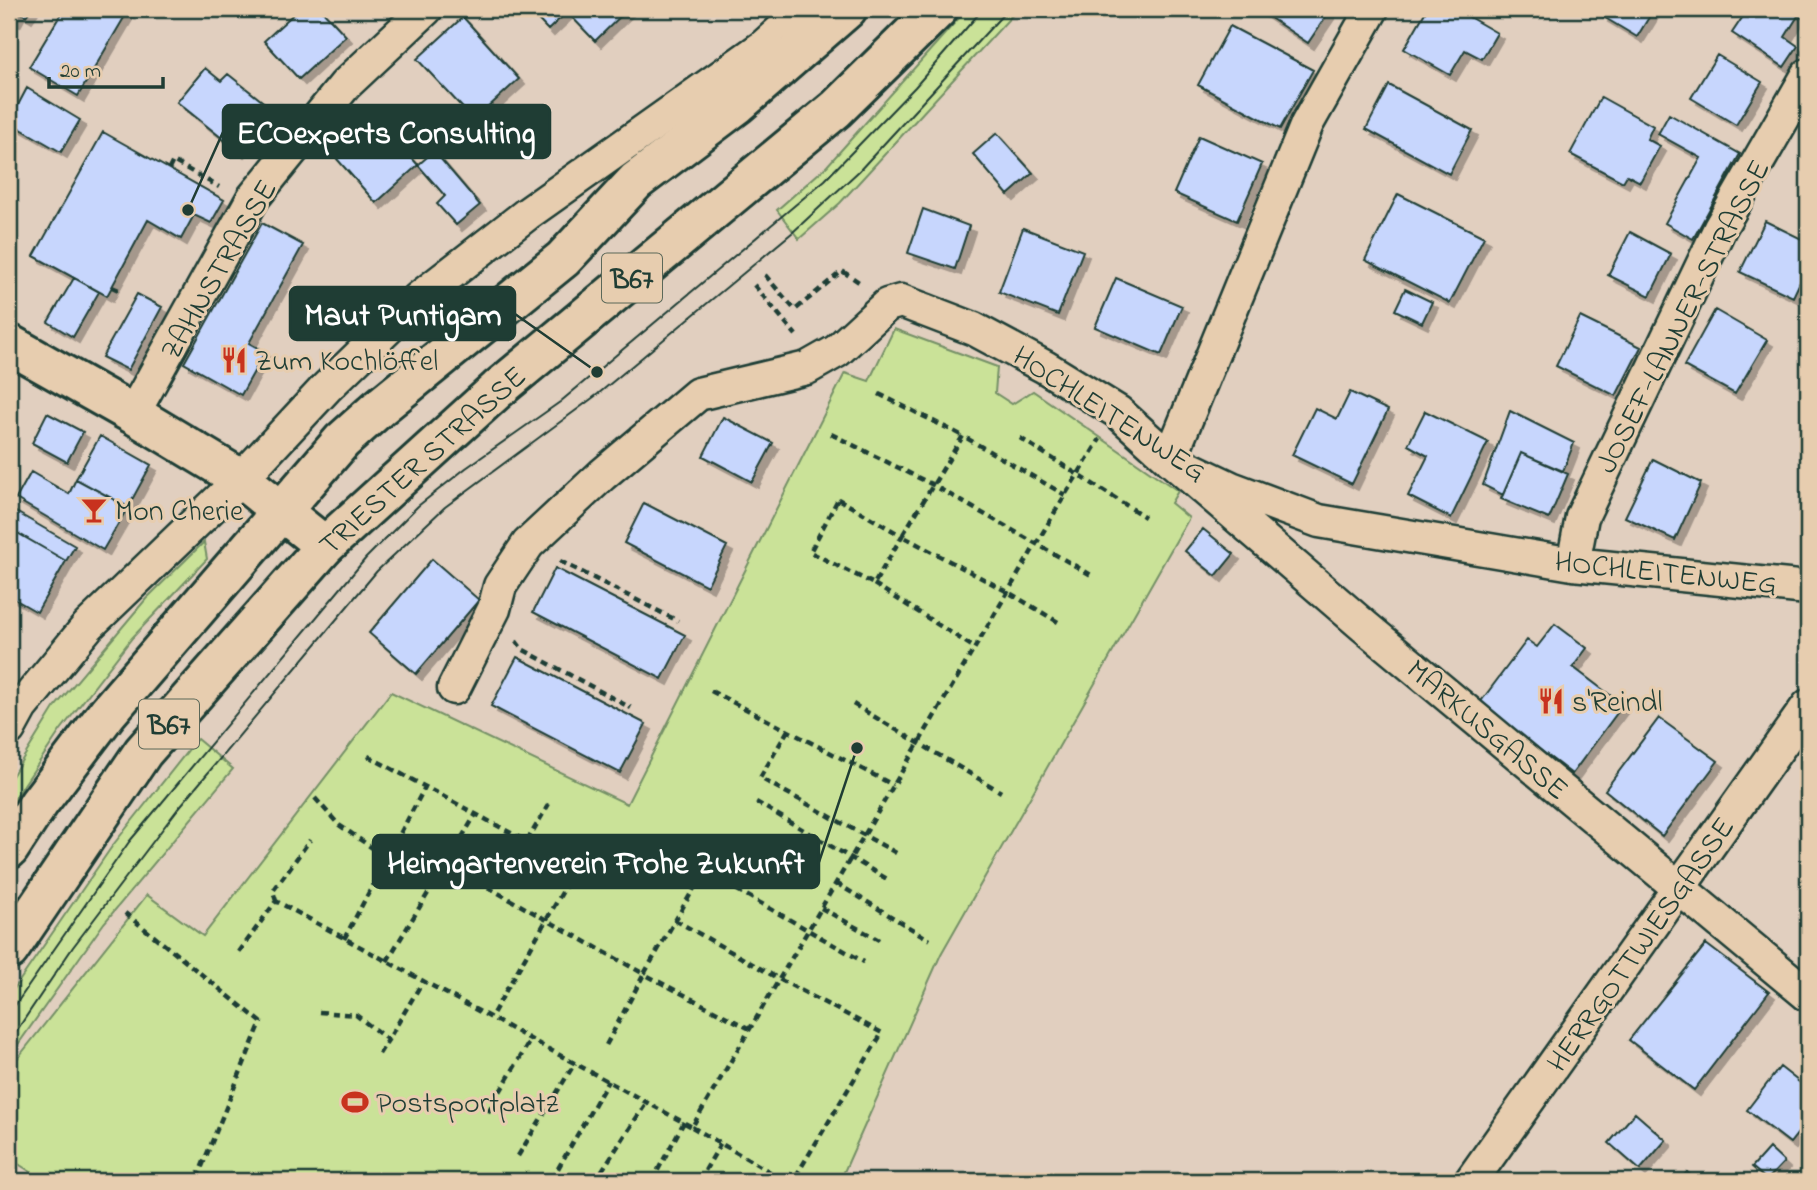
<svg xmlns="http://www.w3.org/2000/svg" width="1817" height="1190" font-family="'Indie Flower',sans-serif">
  <defs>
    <filter id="shadow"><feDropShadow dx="6" dy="6" stdDeviation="0" flood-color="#0004"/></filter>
  </defs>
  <rect width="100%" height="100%" fill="#e1cfbf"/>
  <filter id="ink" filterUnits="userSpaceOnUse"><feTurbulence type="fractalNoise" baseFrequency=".0143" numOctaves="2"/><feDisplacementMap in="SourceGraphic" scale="14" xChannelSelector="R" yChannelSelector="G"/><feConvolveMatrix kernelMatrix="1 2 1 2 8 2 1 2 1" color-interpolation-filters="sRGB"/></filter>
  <g filter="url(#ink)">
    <!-- green -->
    <path fill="#cae298" stroke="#749066" stroke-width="2" d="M967,9H1018L840,203L799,239L777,210L827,166Z
      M894,329L997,367L995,393L1012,404L1033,391L1178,491L1171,503L1189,518L941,954L840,1181H45L9,1158V1069L147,895L203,936L391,692L627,804L845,373L869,381Z
      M204,542L207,559L132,638L60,731L9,807V781L54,708L146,599Z
      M197,739L233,769L104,923L9,1057V996L113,845Z"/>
    <!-- building -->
    <path fill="#c7d6fd" stroke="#1f3d34" stroke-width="2" filter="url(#shadow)" d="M9,9H31L26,16L19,12L14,21L9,18Z
      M64,9H124L128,11L78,96L29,67Z
      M299,9H321L346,36L299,79L264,41Z
      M528,9H628L595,41L567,12L548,30Z
      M1257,9H1331L1308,43Z
      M1427,9H1455L1497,33L1482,59L1465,50L1450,75L1404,49Z
      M1607,9H1654L1637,37L1602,16Z
      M1748,9H1808L1804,19L1798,16L1785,37L1798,46L1784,67L1732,33Z
      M463,17L519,79L474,120L417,59Z
      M1230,26L1313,70L1280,129L1198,85Z
      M1717,55L1762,82L1736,125L1691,98Z
      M205,68L221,81L228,74L272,109L238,151L177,102Z
      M1389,85L1472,130L1449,174L1366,129Z
      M27,88L80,120L61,152L9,122Z
      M1601,97L1653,126L1647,139L1660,146L1640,182L1627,175L1623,182L1570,154Z
      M1669,114L1740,154L1693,239L1665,223L1701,158L1658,134Z
      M379,121L418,165L376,203L337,159Z
      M103,132L224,200L211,223L194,215L181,239L148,220L107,296L34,256Z
      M997,133L1033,173L1008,195L973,154Z
      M1199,136L1262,164L1237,221L1174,193Z
      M434,151L480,205L456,225L437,204L445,196L418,165Z
      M1398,194L1484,237L1450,303L1365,260Z
      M923,209L969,226L955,269L908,253Z
      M1765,221L1808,242V265L1793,297L1740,272Z
      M262,223L303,245L249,343L265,352L241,395L184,363Z
      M1023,228L1083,251L1058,315L999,292Z
      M1630,232L1671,254L1650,296L1608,275Z
      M74,278L99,292L73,337L48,322Z
      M1116,278L1182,306L1161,355L1095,327Z
      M1405,289L1432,302L1422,323L1395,310Z
      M137,294L162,307L128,370L102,357Z
      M1715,310L1767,340L1735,394L1684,366Z
      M1580,317L1641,347L1616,396L1556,366Z
      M1350,392L1388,410L1352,484L1292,455L1315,408L1337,419Z
      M1425,411L1488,442L1451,518L1408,496L1428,456L1408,445Z
      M1510,411L1574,443L1563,471L1521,453L1503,495L1483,485Z
      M47,413L83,432L67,462L32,443Z
      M723,417L773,443L752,482L703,456Z
      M100,436L151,465L128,507L76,479Z
      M1521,453L1568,474L1549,519L1501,499Z
      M1653,459L1701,483L1675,540L1625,517Z
      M31,472L69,494L76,479L128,507L103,550L16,499Z
      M644,503L727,546L707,586L624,543Z
      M16,512L75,546L66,561L9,528Z
      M9,528L66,561L37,612L9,596Z
      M1203,529L1234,554L1216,576L1185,551Z
      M432,559L479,600L416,674L369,633Z
      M555,568L685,635L662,679L533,612Z
      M1555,624L1587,648L1573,667L1623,705L1572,774L1479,704L1527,640L1537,647Z
      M517,657L646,724L620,773L491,706Z
      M1659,718L1718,761L1662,836L1605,790Z
      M1706,944L1769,992L1694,1090L1629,1040Z
      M1780,1067L1808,1089V1120L1790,1143L1747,1110Z
      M1635,1113L1666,1140L1640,1170L1609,1143Z
      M1769,1148L1784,1162L1767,1180L1752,1167Z
      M1687,1172L1697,1181H1679Z"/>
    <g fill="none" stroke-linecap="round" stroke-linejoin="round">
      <!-- street casing -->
      <g stroke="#1f3d34" stroke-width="37">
        <path id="street" d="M1372,9L1307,124L1170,459L1364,626L1808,995
          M133,414L253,198L345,85L426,9
          M1573,564L1582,517L1720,228L1808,75
          M454,688L494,609L500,586L528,544L602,475L698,394L807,368L837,351L887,305L901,301L974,329L1045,367L1118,412L1170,459L1231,488L1319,521L1573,564L1808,588
          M9,729L21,707L88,626L241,479L326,388L419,298L527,214L764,46L805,9
          M1471,1181L1808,706"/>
      </g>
      <!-- secondary casing -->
      <g stroke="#1f3d34" stroke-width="44">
        <path id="secondary" d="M9,344L133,414L241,479L325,546"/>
      </g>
      <!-- primary casing -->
      <g stroke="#1f3d34" stroke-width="44">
        <path id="primary" d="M9,849L39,803L108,712L342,441L380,407L563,259L636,181L738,104L847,9
          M9,950L143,752L325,546L498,389L836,109L938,9"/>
      </g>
      <!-- path -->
      <path stroke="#1f3d34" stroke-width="4.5" stroke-dasharray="7 5" stroke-linecap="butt" d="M169,169L173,161L219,187
        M765,275L795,310L842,271L859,282
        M754,285L796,335
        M112,287L121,291
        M879,394L963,436
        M831,434L933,485L1093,576
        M1020,438L1145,517
        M838,499L902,536L874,584L810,552Z
        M560,561L678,621
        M874,584L975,648
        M1058,622L1008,592L902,536L963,436L1065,495
        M516,641L522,649L631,708
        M711,691L893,785
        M853,704L1001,792
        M788,730L760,778L900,855
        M368,756L576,868L491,1017
        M315,798L339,825L387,858
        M756,802L887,879
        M527,841L550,802
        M446,864L644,974L604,1049
        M836,883L930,940
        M276,901L273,891L310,840
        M821,908L879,940
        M125,913L261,1022L196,1181
        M675,920L779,979L882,1033L793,1181
        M344,939L425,787
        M239,952L276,901L692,1127L1065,495L1100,439
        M387,961L476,814
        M319,1012L356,1015L388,1040L423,981
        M750,1029L644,974L704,871L864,962
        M379,1054L388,1040
        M488,1112L531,1039
        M692,1127L786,1181
        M518,1156L575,1063
        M552,1179L608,1081
        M595,1181L647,1102
        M652,1181L684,1122
        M699,1181L721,1143"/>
      <!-- street -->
      <use href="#street" stroke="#e7cdaf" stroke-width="32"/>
      <!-- secondary -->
      <use href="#secondary" stroke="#e7cdaf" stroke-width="38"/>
      <!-- primary -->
      <use href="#primary" stroke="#e7cdaf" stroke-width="38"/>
      <!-- tram -->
      <path stroke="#1f3d34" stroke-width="2" d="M9,1014L129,842L366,558L418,506L466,468L560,402L825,180L915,87L983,9
        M9,1042L73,947L177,810L377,571L445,507L598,394L793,232L859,171L1008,9"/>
    </g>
  </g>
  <!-- icons -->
  <defs>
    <g id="restaurant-bare" transform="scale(2.1)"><path d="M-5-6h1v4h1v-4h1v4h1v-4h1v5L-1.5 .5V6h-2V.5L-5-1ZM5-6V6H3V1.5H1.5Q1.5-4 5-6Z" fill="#c8321e" stroke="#e7cdaf" stroke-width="2.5" paint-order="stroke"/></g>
    <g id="bar-bare" transform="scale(2.1)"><path d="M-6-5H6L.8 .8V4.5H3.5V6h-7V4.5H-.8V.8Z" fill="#c8321e" stroke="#e7cdaf" stroke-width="2.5" paint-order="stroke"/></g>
    <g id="stadium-bare" transform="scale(2.1)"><path d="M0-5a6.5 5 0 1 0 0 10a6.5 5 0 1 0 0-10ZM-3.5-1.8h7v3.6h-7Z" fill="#c8321e" stroke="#e7cdaf" stroke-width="2.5" paint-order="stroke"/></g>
  </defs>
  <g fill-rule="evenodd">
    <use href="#restaurant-bare" x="234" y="360"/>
    <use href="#bar-bare" x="94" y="510"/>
    <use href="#restaurant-bare" x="1551" y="701"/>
    <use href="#stadium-bare" x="355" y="1102"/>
  </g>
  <g text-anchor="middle" stroke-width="6" stroke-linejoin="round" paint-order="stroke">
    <!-- shield labels -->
    <g fill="#e7cdaf" stroke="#5b6859" stroke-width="2">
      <rect x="602" y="253.5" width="60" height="49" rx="5"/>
      <rect x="139" y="699.5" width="60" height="49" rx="5"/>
    </g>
    <g font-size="28" font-weight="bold" fill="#1f3d34">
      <text x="632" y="288">B67</text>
      <text x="169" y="734">B67</text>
    </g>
    <!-- street labels -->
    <g font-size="30" fill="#1f3d34" stroke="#e7cdaf">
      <text transform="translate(218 269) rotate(-60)" y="10">ZAHNSTRASSE</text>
      <text transform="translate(1682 316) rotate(-63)" y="10">JOSEF-LANNER-STRASSE</text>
      <text transform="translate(1110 413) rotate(33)" y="10">HOCHLEITENWEG</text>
      <text transform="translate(422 460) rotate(-42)" y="10">TRIESTER STRASSE</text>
      <text transform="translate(1666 572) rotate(6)" y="10">HOCHLEITENWEG</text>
      <text transform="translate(1488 729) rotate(40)" y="10">MARKUSGASSE</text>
      <text transform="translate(1640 944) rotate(-55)" y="10">HERRGOTTWIESGASSE</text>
    </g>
    <!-- poi labels -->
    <g font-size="30" fill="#1f3d34" stroke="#e7cdaf" text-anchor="start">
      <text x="255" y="370">Zum Kochlöffel</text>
      <text x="115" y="520">Mon Cherie</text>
      <text x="1572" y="711">s'Reindl</text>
      <text x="376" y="1112">Postsportplatz</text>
    </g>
  </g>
  <!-- callouts -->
  <path fill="none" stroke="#1f3d34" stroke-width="2.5" d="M188 210L223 132M597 372L515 314M857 748L819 862"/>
  <g fill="#1f3d34" stroke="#e7cdaf" stroke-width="2.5">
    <circle cx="188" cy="210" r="7"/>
    <circle cx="597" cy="372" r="7"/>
    <circle cx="857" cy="748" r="7"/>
  </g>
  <g fill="#1f3d34" stroke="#1f3d34" stroke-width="2.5">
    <rect x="223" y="105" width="327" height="53" rx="7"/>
    <rect x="290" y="287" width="225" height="53" rx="7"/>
    <rect x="373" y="835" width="446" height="53" rx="7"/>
  </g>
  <g font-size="32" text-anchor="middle" font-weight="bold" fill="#fff">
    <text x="386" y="143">ECOexperts Consulting</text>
    <text x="403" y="325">Maut Puntigam</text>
    <text x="596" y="873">Heimgartenverein Frohe Zukunft</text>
  </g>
  <!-- margin -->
  <rect width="1817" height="1190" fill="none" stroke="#e7cdaf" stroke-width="35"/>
  <rect x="18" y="18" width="1782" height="1155" fill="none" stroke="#1f3d34" stroke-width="2.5" filter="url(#ink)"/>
  <!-- scale -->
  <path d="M49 77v10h114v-10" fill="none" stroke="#1f3d34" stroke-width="3.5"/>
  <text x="60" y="77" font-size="21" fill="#1f3d34" stroke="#e7cdaf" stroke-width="5" paint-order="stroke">20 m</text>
</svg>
